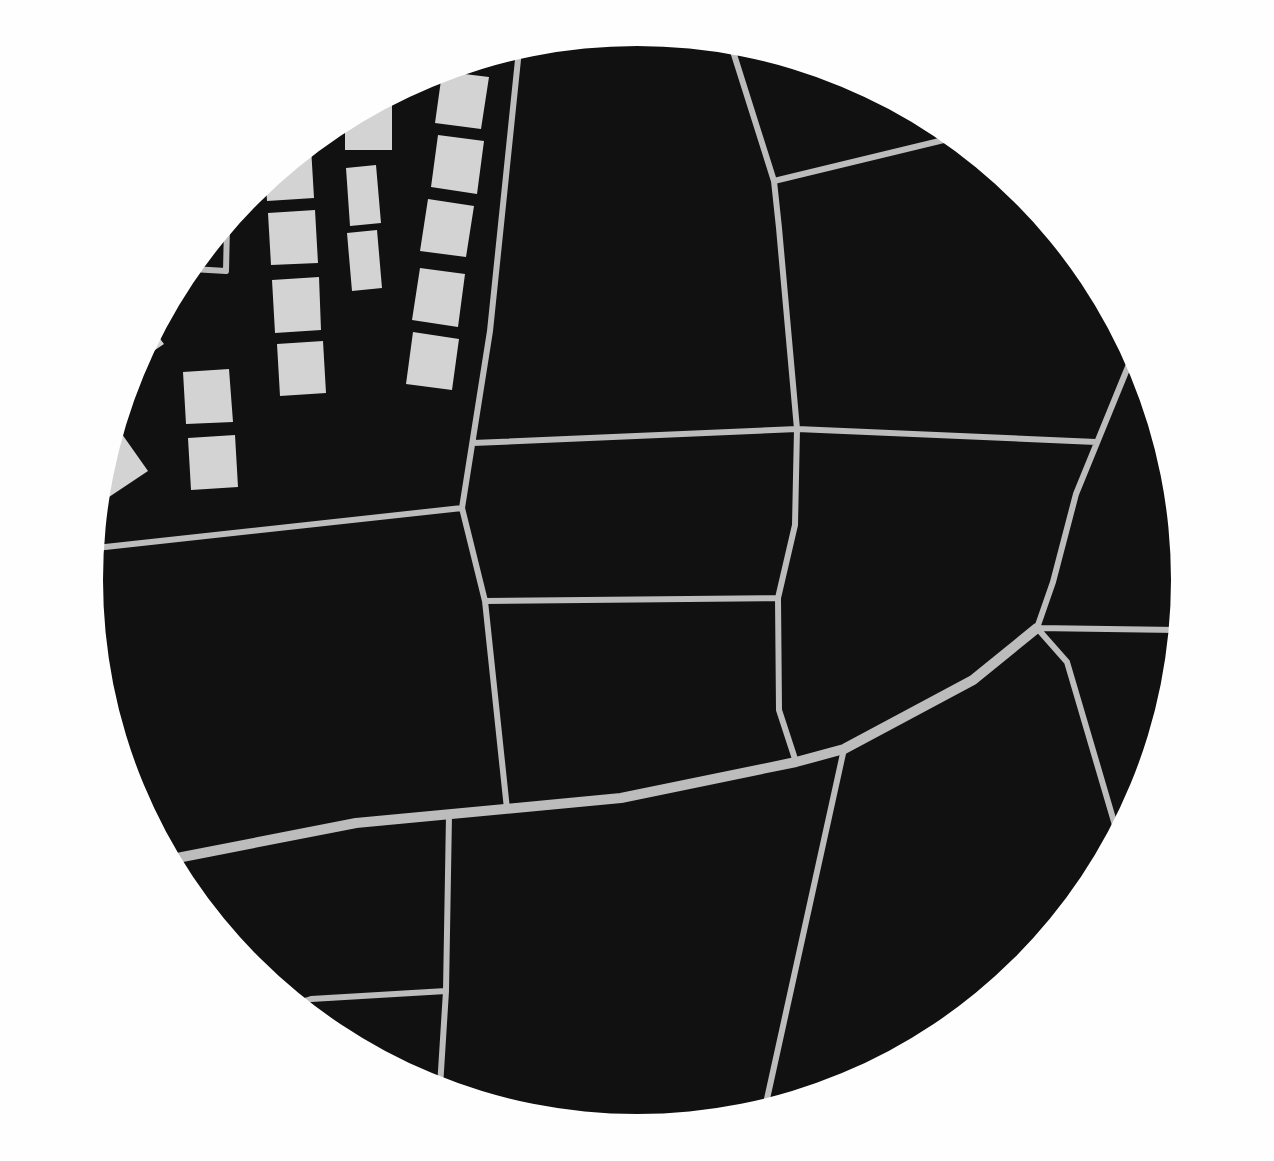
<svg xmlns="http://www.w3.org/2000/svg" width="1274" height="1161" font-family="Rubik,sans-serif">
  <rect width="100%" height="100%" fill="#111"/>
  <!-- building -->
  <path fill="#d3d3d3" d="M448,72L489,77L481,129L435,123L442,73Z
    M392,97V150H345V122Z
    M438,135L484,141L477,194L431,187Z
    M311,147L314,198L267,201L266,184Z
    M376,165L381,223L350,226L346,168Z
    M428,199L474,206L466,257L420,251Z
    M315,210L318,263L271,265L268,213Z
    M377,230L382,288L352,291L347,233Z
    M420,268L465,274L458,327L412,320Z
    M319,277L321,330L275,333L272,280Z
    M155,332L164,344L140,360L145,351Z
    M413,332L459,339L452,390L406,384Z
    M323,341L326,393L280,396L277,344Z
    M229,369L233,422L186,424L183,372Z
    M117,427L148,471L109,497L102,486L103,474Z
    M235,435L238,487L191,490L188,438Z"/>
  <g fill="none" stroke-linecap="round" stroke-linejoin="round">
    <!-- minor -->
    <path stroke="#bcbcbc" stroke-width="6" d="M731,45L774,181L779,228L797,429L795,525L778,598L779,710L796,762
      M774,181L952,138
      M192,269L226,271L227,226
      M473,443L797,429L1096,442
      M96,548L462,508
      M485,601L778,598
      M1037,628L1053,582L1076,494L1132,357
      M1037,628L1067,662L1117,832
      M1037,628L1177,630
      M507,809L485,601L462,508L490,331L519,50
      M298,1003L311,999L446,991
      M440,1087L446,991L449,815
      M765,1108L844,749"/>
    <!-- tertiary -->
    <path stroke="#bcbcbc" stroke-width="10" d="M172,859L356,823L621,798L796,762L844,749L973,680L1037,628"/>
  </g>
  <!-- crop -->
  <path d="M0 0H1274V1161H0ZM103 580a534 534 0 1 1 1068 0a534 534 0 1 1-1068 0Z" fill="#fefefe" fill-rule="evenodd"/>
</svg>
